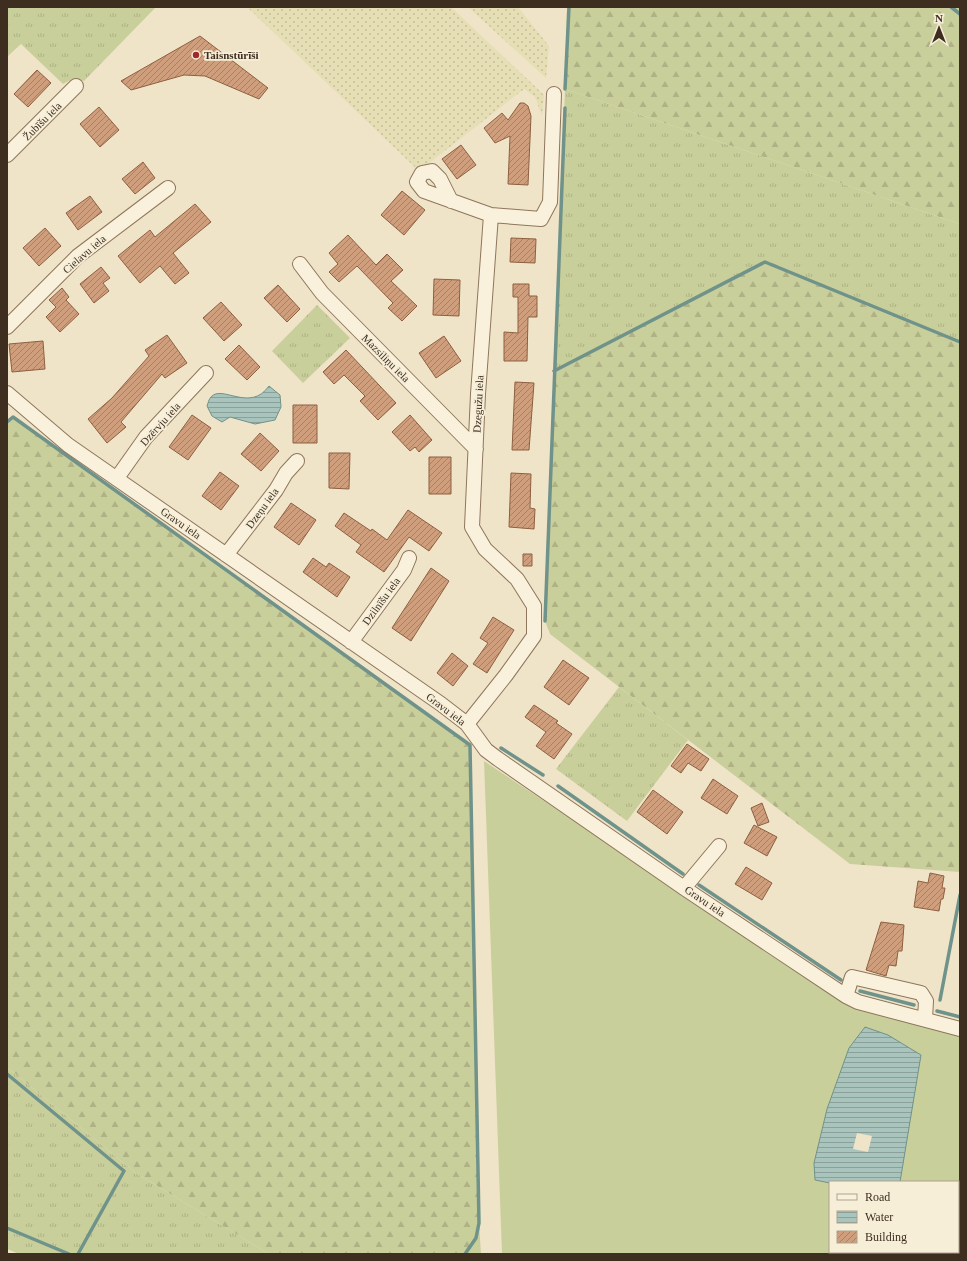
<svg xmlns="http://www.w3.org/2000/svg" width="967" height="1261" font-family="Georgia,serif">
  <defs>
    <pattern id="farmland-dots" width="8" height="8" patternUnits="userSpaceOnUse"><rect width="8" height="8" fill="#e6deb5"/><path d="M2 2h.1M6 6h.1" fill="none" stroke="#c6bf9b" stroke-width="1.8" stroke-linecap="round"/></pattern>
    <pattern id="grass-tufts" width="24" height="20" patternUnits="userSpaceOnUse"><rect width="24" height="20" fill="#c9cf9b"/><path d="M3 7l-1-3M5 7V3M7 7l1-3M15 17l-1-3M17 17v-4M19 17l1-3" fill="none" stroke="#aeb285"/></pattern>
    <pattern id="forest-firs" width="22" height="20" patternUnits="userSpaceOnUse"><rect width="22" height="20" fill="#c9cf9b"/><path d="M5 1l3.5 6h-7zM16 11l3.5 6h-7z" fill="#aeb285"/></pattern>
    <pattern id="water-rules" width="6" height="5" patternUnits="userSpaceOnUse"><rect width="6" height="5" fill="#a9c4bc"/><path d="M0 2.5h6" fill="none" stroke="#8ba098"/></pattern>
    <pattern id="building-hatch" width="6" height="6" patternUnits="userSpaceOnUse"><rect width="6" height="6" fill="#cf9f7d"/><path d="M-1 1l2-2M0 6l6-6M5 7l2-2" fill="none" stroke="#a98266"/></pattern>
  </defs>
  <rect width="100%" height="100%" fill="#f0e4c8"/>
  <!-- farmland -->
  <path fill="url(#farmland-dots)" d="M247,7H451L544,95L542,116L535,97L524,89L419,171Z
    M468,7H518L549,46L546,78Z"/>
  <!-- grass -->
  <path fill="url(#grass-tufts)" d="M7,7H156L84,81L74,78L63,84L21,44L7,57Z
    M565,89L960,224V342L765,262L554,371Z
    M317,305L350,338L303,383L272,351Z
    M619,687L688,740L627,821L556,769Z
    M7,1067L136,1173L269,1254H19L7,1249Z
    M479,1223L481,1254H465L476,1238Z"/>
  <!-- forest -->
  <path fill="url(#forest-firs)" d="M567,7H960V224L565,89Z
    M765,262L960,342V872L850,864L550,634L545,621L554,371Z
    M13,417L470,745L479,1223L476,1238L465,1254H269L136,1173L7,1067V422Z"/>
  <!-- garden -->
  <path fill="#c9cf9b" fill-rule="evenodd" d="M484,761L852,1006L960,1034V1254H502ZM830,1182H958V1252H830Z"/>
  <!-- water -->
  <path fill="url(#water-rules)" stroke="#6f938a" d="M269,386L280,395L281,407L275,420L255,424L230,417L222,422L212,416L207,406C208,403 209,399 211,397C222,384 250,413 269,386Z
    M865,1027L888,1035L921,1055L900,1182L830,1183L815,1180L814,1163L827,1109L849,1048Z"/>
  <!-- pier -->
  <path fill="#f0e4c8" d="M857,1133L872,1136L868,1152L853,1149Z"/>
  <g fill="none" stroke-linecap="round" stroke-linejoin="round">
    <!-- stream -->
    <path stroke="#6f938a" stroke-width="3.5" d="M951,7L960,14
      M565,89L569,7
      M554,371L765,262L960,342
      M7,422L13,417L470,745L479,1223L476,1238L465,1254
      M545,621L565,108
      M501,748L543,775
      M558,786L683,874
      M699,885L841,980
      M860,991L914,1005
      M940,1000L960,895
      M937,1011L960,1017
      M7,1074L124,1171L78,1254
      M7,1228L69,1254"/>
  </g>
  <!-- building -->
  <path fill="url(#building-hatch)" stroke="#8d5f41" d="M200,36L268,88L259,99L205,76L184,75L131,90L121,81Z
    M37,70L51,83L28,107L14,94Z
    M520,103H524L528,106L531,116L528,185L508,184L510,136L495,143L484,128L502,113L508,120Z
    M99,107L119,130L100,147L80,124Z
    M461,145L476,165L457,179L442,159Z
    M143,162L155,178L135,194L122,179Z
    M402,191L425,210L404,235L381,215Z
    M90,196L102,212L78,230L66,213Z
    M195,204L211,222L173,253L189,273L175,284L160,266L140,283L118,256L150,230L155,237Z
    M45,228L61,246L39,266L23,248Z
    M348,235L376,265L387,254L403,270L391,281L417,306L402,321L388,308L393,303L357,266L339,282L329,272L338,264L329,253Z
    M511,238L536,239L535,263L510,262Z
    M101,267L110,278L103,283L109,291L94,303L80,284Z
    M434,279L460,280L459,316L433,315Z
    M513,284H529V296H537V317H528L527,361H504V332L518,333V297H513Z
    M278,285L300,309L287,322L264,298Z
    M62,288L69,297L66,300L79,314L60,332L46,317L56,307L49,300Z
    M221,302L242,325L224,341L203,318Z
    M167,335L187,363L165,378L162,374L121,422L126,427L107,443L88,419L112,398L149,356L145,350Z
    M444,336L461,361L436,378L419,353Z
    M43,341L45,369L12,372L9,344Z
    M239,345L260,367L247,380L225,359Z
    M346,350L396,403L378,420L360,401L365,396L344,375L334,384L323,372Z
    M515,382L534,383L529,450H512Z
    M293,405H317V443H293Z
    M192,415L211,428L188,460L169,447Z
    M410,415L432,440L419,452L415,447L410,451L392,432Z
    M260,433L279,451L261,471L241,454Z
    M329,453H350L349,489L329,488Z
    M429,457H451V494H429Z
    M220,472L239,486L221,510L202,496Z
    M511,473L531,474L530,508L535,509L534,529L509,527Z
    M291,503L316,520L299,545L274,527Z
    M408,510L442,533L429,551L409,537L384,572L356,552L361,545L335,526L344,513L371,531L372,529L387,540Z
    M523,554H532V566H523Z
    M313,558L326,567L329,563L350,577L337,597L303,572Z
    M431,568L449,581L411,641L392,628Z
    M493,617L514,630L487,673L473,664L488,643L480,638Z
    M452,653L468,666L453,686L437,673Z
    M563,660L589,678L569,705L544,687Z
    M534,705L558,721L556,723L572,734L554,759L536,746L546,732L525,717Z
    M687,744L709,759L701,771L688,763L681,773L671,766Z
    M713,779L738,796L727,814L701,798Z
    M653,790L683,812L667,834L637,812Z
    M762,803L769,822L758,826L751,808Z
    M754,825L777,837L767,856L744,843Z
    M746,867L772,883L762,900L735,884Z
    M930,873L944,876L942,888H945L943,899H941L939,911L914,907L918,881L928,883Z
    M881,922L904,925L902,951H898L896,966L889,965L886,976L866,970Z"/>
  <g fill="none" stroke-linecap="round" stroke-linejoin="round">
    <!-- street casing -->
    <g stroke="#8d765c" stroke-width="16">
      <path id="street" d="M7,155L76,86
        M451,201L440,179L432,171L422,173L417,182L424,191L491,215L541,219L550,202L554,94
        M300,264L322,293L476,449
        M7,327L78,256L168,188
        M7,393L68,445L441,704L467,724L486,750L498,759L684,888L846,996L858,1002L960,1029
        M117,478L146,437L206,373
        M226,555L276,490L286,473L297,461
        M351,642L404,570L409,558
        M467,724L506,675L534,636V606L517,579L485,549L472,527L478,394L491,215
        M684,888L719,846
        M846,996L852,977L921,993L926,1001L925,1019"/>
    </g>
    <!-- street -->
    <use href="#street" stroke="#faf1dc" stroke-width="14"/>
  </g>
  <!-- markers -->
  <circle fill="#9e2a2b" stroke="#f7eed8" stroke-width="1.5" cx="196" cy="55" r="4"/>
  <g text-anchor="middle" stroke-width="3.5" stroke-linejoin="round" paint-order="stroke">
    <!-- poi labels -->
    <g font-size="11" font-weight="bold" fill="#3d2e20" stroke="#f7eed8" text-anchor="start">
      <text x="204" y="59">Taisnstūrīši</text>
    </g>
    <!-- street labels -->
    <g font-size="11" fill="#3d2e20" stroke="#f7eed8">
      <text transform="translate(42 121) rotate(-45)" y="4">Žubīšu iela</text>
      <text transform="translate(84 254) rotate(-41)" y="4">Cielavu iela</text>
      <text transform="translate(386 358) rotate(45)" y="4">Mazsiliņu iela</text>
      <text transform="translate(478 404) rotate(-87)" y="4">Dzegužu iela</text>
      <text transform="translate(160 424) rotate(-48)" y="4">Dzērvju iela</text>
      <text transform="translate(262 508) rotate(-54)" y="4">Dzeņu iela</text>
      <text transform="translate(181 523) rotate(35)" y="4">Gravu iela</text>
      <text transform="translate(381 601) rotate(-54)" y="4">Dzilnīšu iela</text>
      <text transform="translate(446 709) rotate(37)" y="4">Gravu iela</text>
      <text transform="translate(705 901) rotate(34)" y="4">Gravu iela</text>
    </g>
  </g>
  <!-- border -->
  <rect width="967" height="1261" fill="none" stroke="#3d2e20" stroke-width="16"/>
  <!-- legend -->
  <rect x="829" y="1181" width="130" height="72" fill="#f7eed8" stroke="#ada18e"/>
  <rect x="837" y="1194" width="20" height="6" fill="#faf1dc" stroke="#ada18e"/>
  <text x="865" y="1201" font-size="12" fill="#3d2e20">Road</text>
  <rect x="837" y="1211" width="20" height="12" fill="url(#water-rules)" stroke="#ada18e"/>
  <text x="865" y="1221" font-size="12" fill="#3d2e20">Water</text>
  <rect x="837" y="1231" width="20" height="12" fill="url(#building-hatch)" stroke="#ada18e"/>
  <text x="865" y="1241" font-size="12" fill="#3d2e20">Building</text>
  <!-- north arrow -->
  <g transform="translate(939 28)" stroke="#f7eed8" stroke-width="3" paint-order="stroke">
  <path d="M0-3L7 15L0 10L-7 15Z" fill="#3d2e20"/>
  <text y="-6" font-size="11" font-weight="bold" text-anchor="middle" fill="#3d2e20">N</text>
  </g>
</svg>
